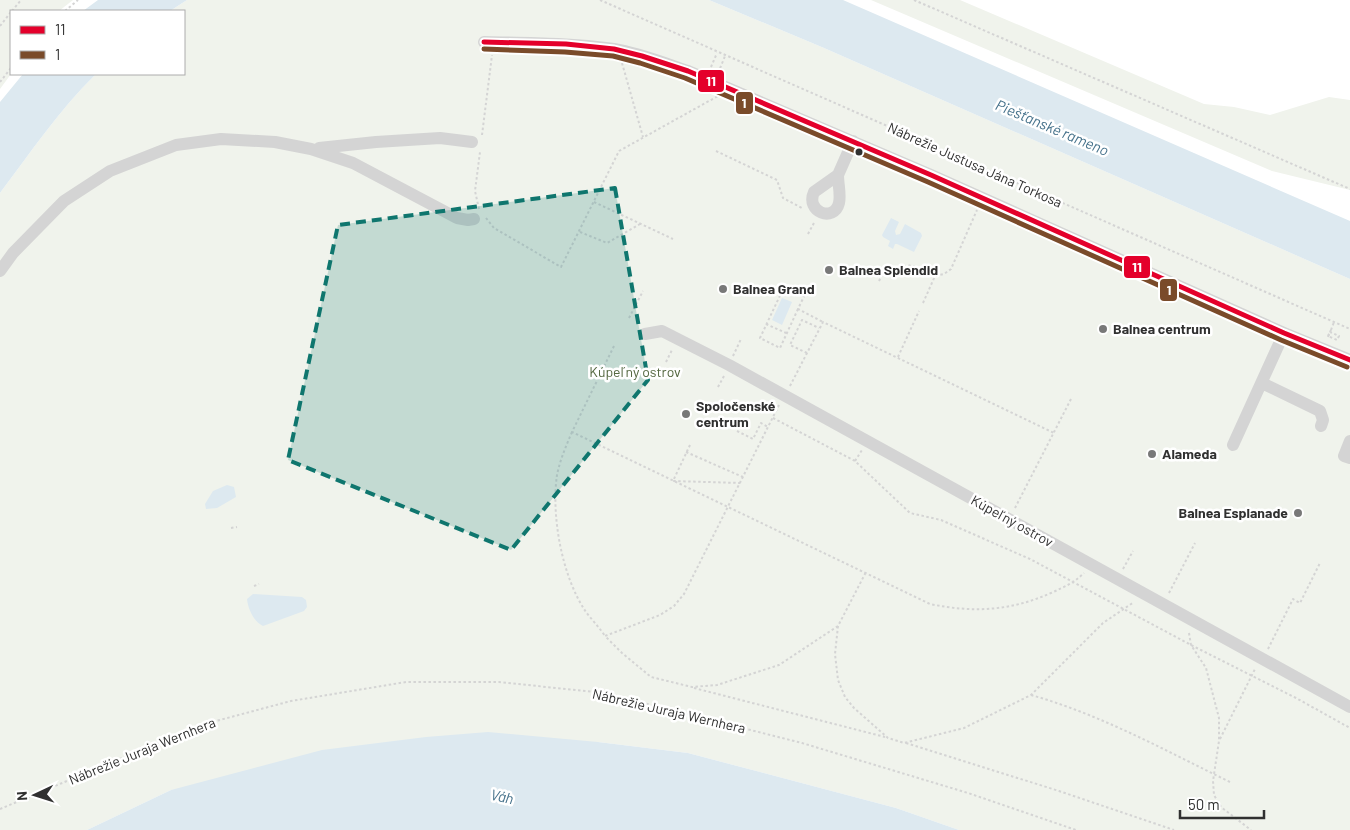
<svg xmlns="http://www.w3.org/2000/svg" width="1350" height="830" font-family="Barlow,sans-serif">
  <rect width="100%" height="100%" fill="#fff"/>
  <!-- green -->
  <path fill="#f0f3ec" d="M0,0H73L59,11H11V74L0,89Z
    M187,0H709L824,48L1350,279V830H959L896,808L688,753L598,742L171,790L87,830H0V193C31,152 59,110 96,74H184V11H170Z
    M871,0H960L1204,104L1234,107L1270,115L1329,97L1350,100V190L1272,171Z"/>
  <!-- water -->
  <path fill="#dde9f0" d="M98,0H187L170,11H83Z
    M709,0H843L1350,221V279L824,48Z
    M23,74H96C59,110 31,152 0,193V102Z
    M891,218L899,222L895,231L896,235L900,234L905,224L921,233L922,236L914,252L897,244H895L893,249L888,246L890,241L883,237L882,235Z
    M782,298L792,302L782,325L772,320Z
    M227,485L234,487L236,497L217,508L206,509L205,504L213,491Z
    M253,594L302,597L306,600L307,607L304,611L263,626C254,622 248,609 247,599Z
    M488,732L598,742L688,753L896,808L959,830H87L171,790L322,750L426,737Z"/>
  <g fill="none" stroke-linecap="round" stroke-linejoin="round">
    <!-- path -->
    <path stroke="#d4d4d4" stroke-width="2" stroke-dasharray="2.5 2.5" stroke-linecap="butt" d="M600,0L1350,329
      M914,0L1350,189
      M12,11L21,0
      M65,11L78,0
      M0,26L11,12
      M622,63L643,137
      M711,67L717,53
      M721,71H719L725,56
      M0,82L11,68
      M482,135L492,55
      M716,151L777,180L783,198L802,208
      M594,202L673,239
      M479,209L475,191L480,152
      M486,218L494,228L561,267L619,151L718,96
      M580,232L607,243L640,224
      M808,234L815,221
      M879,281L883,273L911,265L935,276L944,274L951,269L977,210
      M809,286L798,309L823,322
      M923,303L935,276
      M798,309L780,348L760,338L784,287L804,296
      M629,318L643,291
      M766,324L786,333
      M1331,330L1334,322
      M1328,337L1330,332L1339,336L1337,340L1328,336
      M614,346L572,432L930,604C974,613 1010,611 1051,593C1064,587 1074,583 1084,573
      M807,353L790,345L802,320L819,328
      M733,356L741,339
      M898,357L919,311
      M666,362L672,350
      M790,386L823,322L1054,433
      M718,387L724,376
      M779,405L684,594L674,606L660,615L605,636L622,653L651,677L692,687L717,685L779,665L838,626L866,572
      M773,418L855,461L910,513L941,520L1030,559L1191,645L1296,698L1350,728
      M737,431L753,439L761,423L768,427
      M572,432C566,446 560,460 557,475C551,516 562,577 586,612C592,620 599,627 605,636
      M690,445L673,481L740,483
      M686,452L743,477
      M855,461L862,450
      M1015,508L1071,399
      M231,528L237,527
      M1123,569L1133,551
      M254,586L259,584
      M1169,593L1195,543
      M838,626L835,654L838,680L845,697L854,708L888,738L904,743L964,728L1031,695L1103,623L1134,602
      M1189,633L1191,645L1206,668L1219,718V741L1213,781L1214,795L1221,807L1251,830
      M1268,649L1293,599L1300,603L1320,563
      M694,688L885,737
      M1031,695C1102,715 1166,751 1232,783
      M1220,739L1255,669
      M906,743L1059,791L1174,830
      M0,809L201,725L291,701L406,682H499L604,693L802,743L968,793L1076,830"/>
    <!-- minor -->
    <path stroke="#d4d4d4" stroke-width="12" d="M484,42C528,43 571,43 614,49C639,53 664,63 688,71L931,175L1284,333L1350,360
      M319,148L376,142L440,138L472,142
      M838,175C838,184 841,195 839,203C834,223 805,212 814,192Z
      M838,175L853,141
      M0,271L13,253L64,201L110,171L176,145L221,139L275,142L311,149L353,163L457,218L468,220L474,219
      M645,334L662,331L729,365L1350,707
      M1262,383L1320,411L1323,420L1321,426
      M1350,441L1344,456L1350,458
      M1233,445L1284,333"/>
    <!-- path-bridge -->
    <path stroke="#d4d4d4" stroke-width="2" stroke-dasharray="2.5 2.5" stroke-linecap="butt" d="M1328,336L1331,330"/>
    <!-- bus-1 casing -->
    <g stroke="#fff" stroke-width="9">
      <path id="bus-1" d="M484,42L566,44L614,49L642,56L688,71L931,175L1284,333L1350,360"/>
    </g>
    <!-- bus-2 casing -->
    <g stroke="#fff" stroke-width="9">
      <path id="bus-2" d="M484,49L565,52L613,56L640,63L685,78L928,182L1281,340L1347,367"/>
    </g>
    <!-- bus-1 -->
    <use href="#bus-1" stroke="#e4002b" stroke-width="5"/>
    <!-- bus-2 -->
    <use href="#bus-2" stroke="#7a4b2a" stroke-width="5"/>
  </g>
  <!-- marked area -->
  <path fill="#0f766e" fill-opacity="0.2" stroke="#0f766e" stroke-width="4" stroke-dasharray="10 6" stroke-linejoin="round" d="M615,188L648,380L511,550L288,460L338,225Z"/>
  <!-- markers -->
  <circle fill="#303030" stroke="#fff" stroke-width="2" cx="859" cy="152" r="4.5"/>
  <g fill="#787878" stroke="#fff" stroke-width="2">
    <circle cx="829" cy="270" r="5"/>
    <circle cx="723" cy="289" r="5"/>
    <circle cx="1103" cy="329" r="5"/>
    <circle cx="686" cy="414" r="5"/>
    <circle cx="1152" cy="454" r="5"/>
    <circle cx="1298" cy="513" r="5"/>
  </g>
  <g text-anchor="middle" stroke-width="5" stroke-linejoin="round" paint-order="stroke">
    <!-- street labels -->
    <g font-size="14" fill="#303030" stroke="#fff">
      <text transform="translate(975 165) rotate(24)" y="5">Nábrežie Justusa Jána Torkosa</text>
      <text transform="translate(1012 521) rotate(29)" y="5">Kúpeľný ostrov</text>
      <text transform="translate(669 711) rotate(13)" y="5">Nábrežie Juraja Wernhera</text>
      <text transform="translate(142 751) rotate(-22)" y="5">Nábrežie Juraja Wernhera</text>
    </g>
    <!-- poi labels -->
    <g font-size="14" font-weight="bold" fill="#303030" stroke="#fff" text-anchor="start">
      <text x="839" y="275">Balnea Splendid</text>
      <text x="733" y="294">Balnea Grand</text>
      <text x="1113" y="334">Balnea centrum</text>
      <text x="696" y="411">Spoločenské<tspan x="696" dy="16">centrum</tspan></text>
      <text x="1162" y="459">Alameda</text>
      <text x="1288" y="518" text-anchor="end">Balnea Esplanade</text>
    </g>
    <!-- park labels -->
    <g font-size="14" fill="#556841" stroke="#fff">
      <text x="635" y="377">Kúpeľný ostrov</text>
    </g>
    <!-- water labels -->
    <g font-size="15" font-style="italic" fill="#46728b" stroke="#fff">
      <text transform="translate(1052 128) rotate(23)" y="5">Piešťanské rameno</text>
      <text transform="translate(502 797) rotate(12)" y="5">Váh</text>
    </g>
  </g>
  <g stroke="#fff" stroke-width="2">
    <rect x="697" y="69" width="28" height="24" rx="5" fill="#e4002b"/>
    <rect x="735" y="91" width="19" height="24" rx="5" fill="#7a4b2a"/>
    <rect x="1123" y="255" width="28" height="24" rx="5" fill="#e4002b"/>
    <rect x="1159" y="278" width="19" height="24" rx="5" fill="#7a4b2a"/>
  </g>
  <g font-size="14" text-anchor="middle" font-weight="bold" fill="#fff">
    <text x="711" y="86">11</text>
    <text x="744" y="108">1</text>
    <text x="1137" y="272">11</text>
    <text x="1169" y="295">1</text>
  </g>
  <!-- legend -->
  <rect x="10" y="10" width="175" height="65" fill="#ffffff" stroke="#acacac"/>
  <rect x="20" y="26" width="25" height="8" fill="#e4002b" stroke="#acacac"/>
  <text x="55" y="35" font-size="15" fill="#303030">11</text>
  <rect x="20" y="51" width="25" height="8" fill="#7a4b2a" stroke="#acacac"/>
  <text x="55" y="60" font-size="15" fill="#303030">1</text>
  <!-- north arrow -->
  <g transform="translate(35 795) rotate(266)" stroke="#ffffff" stroke-width="4" paint-order="stroke">
  <path d="M0-4L9 19L0 12L-9 19Z" fill="#303030"/>
  <text y="-8" font-size="14" font-weight="bold" text-anchor="middle" fill="#303030">N</text>
  </g>
  <!-- scale -->
  <path d="M1180 810v8h84v-8" fill="none" stroke="#303030" stroke-width="2.5"/>
  <text x="1188" y="810" font-size="15" fill="#303030" stroke="#ffffff" stroke-width="4" paint-order="stroke">50 m</text>
</svg>
